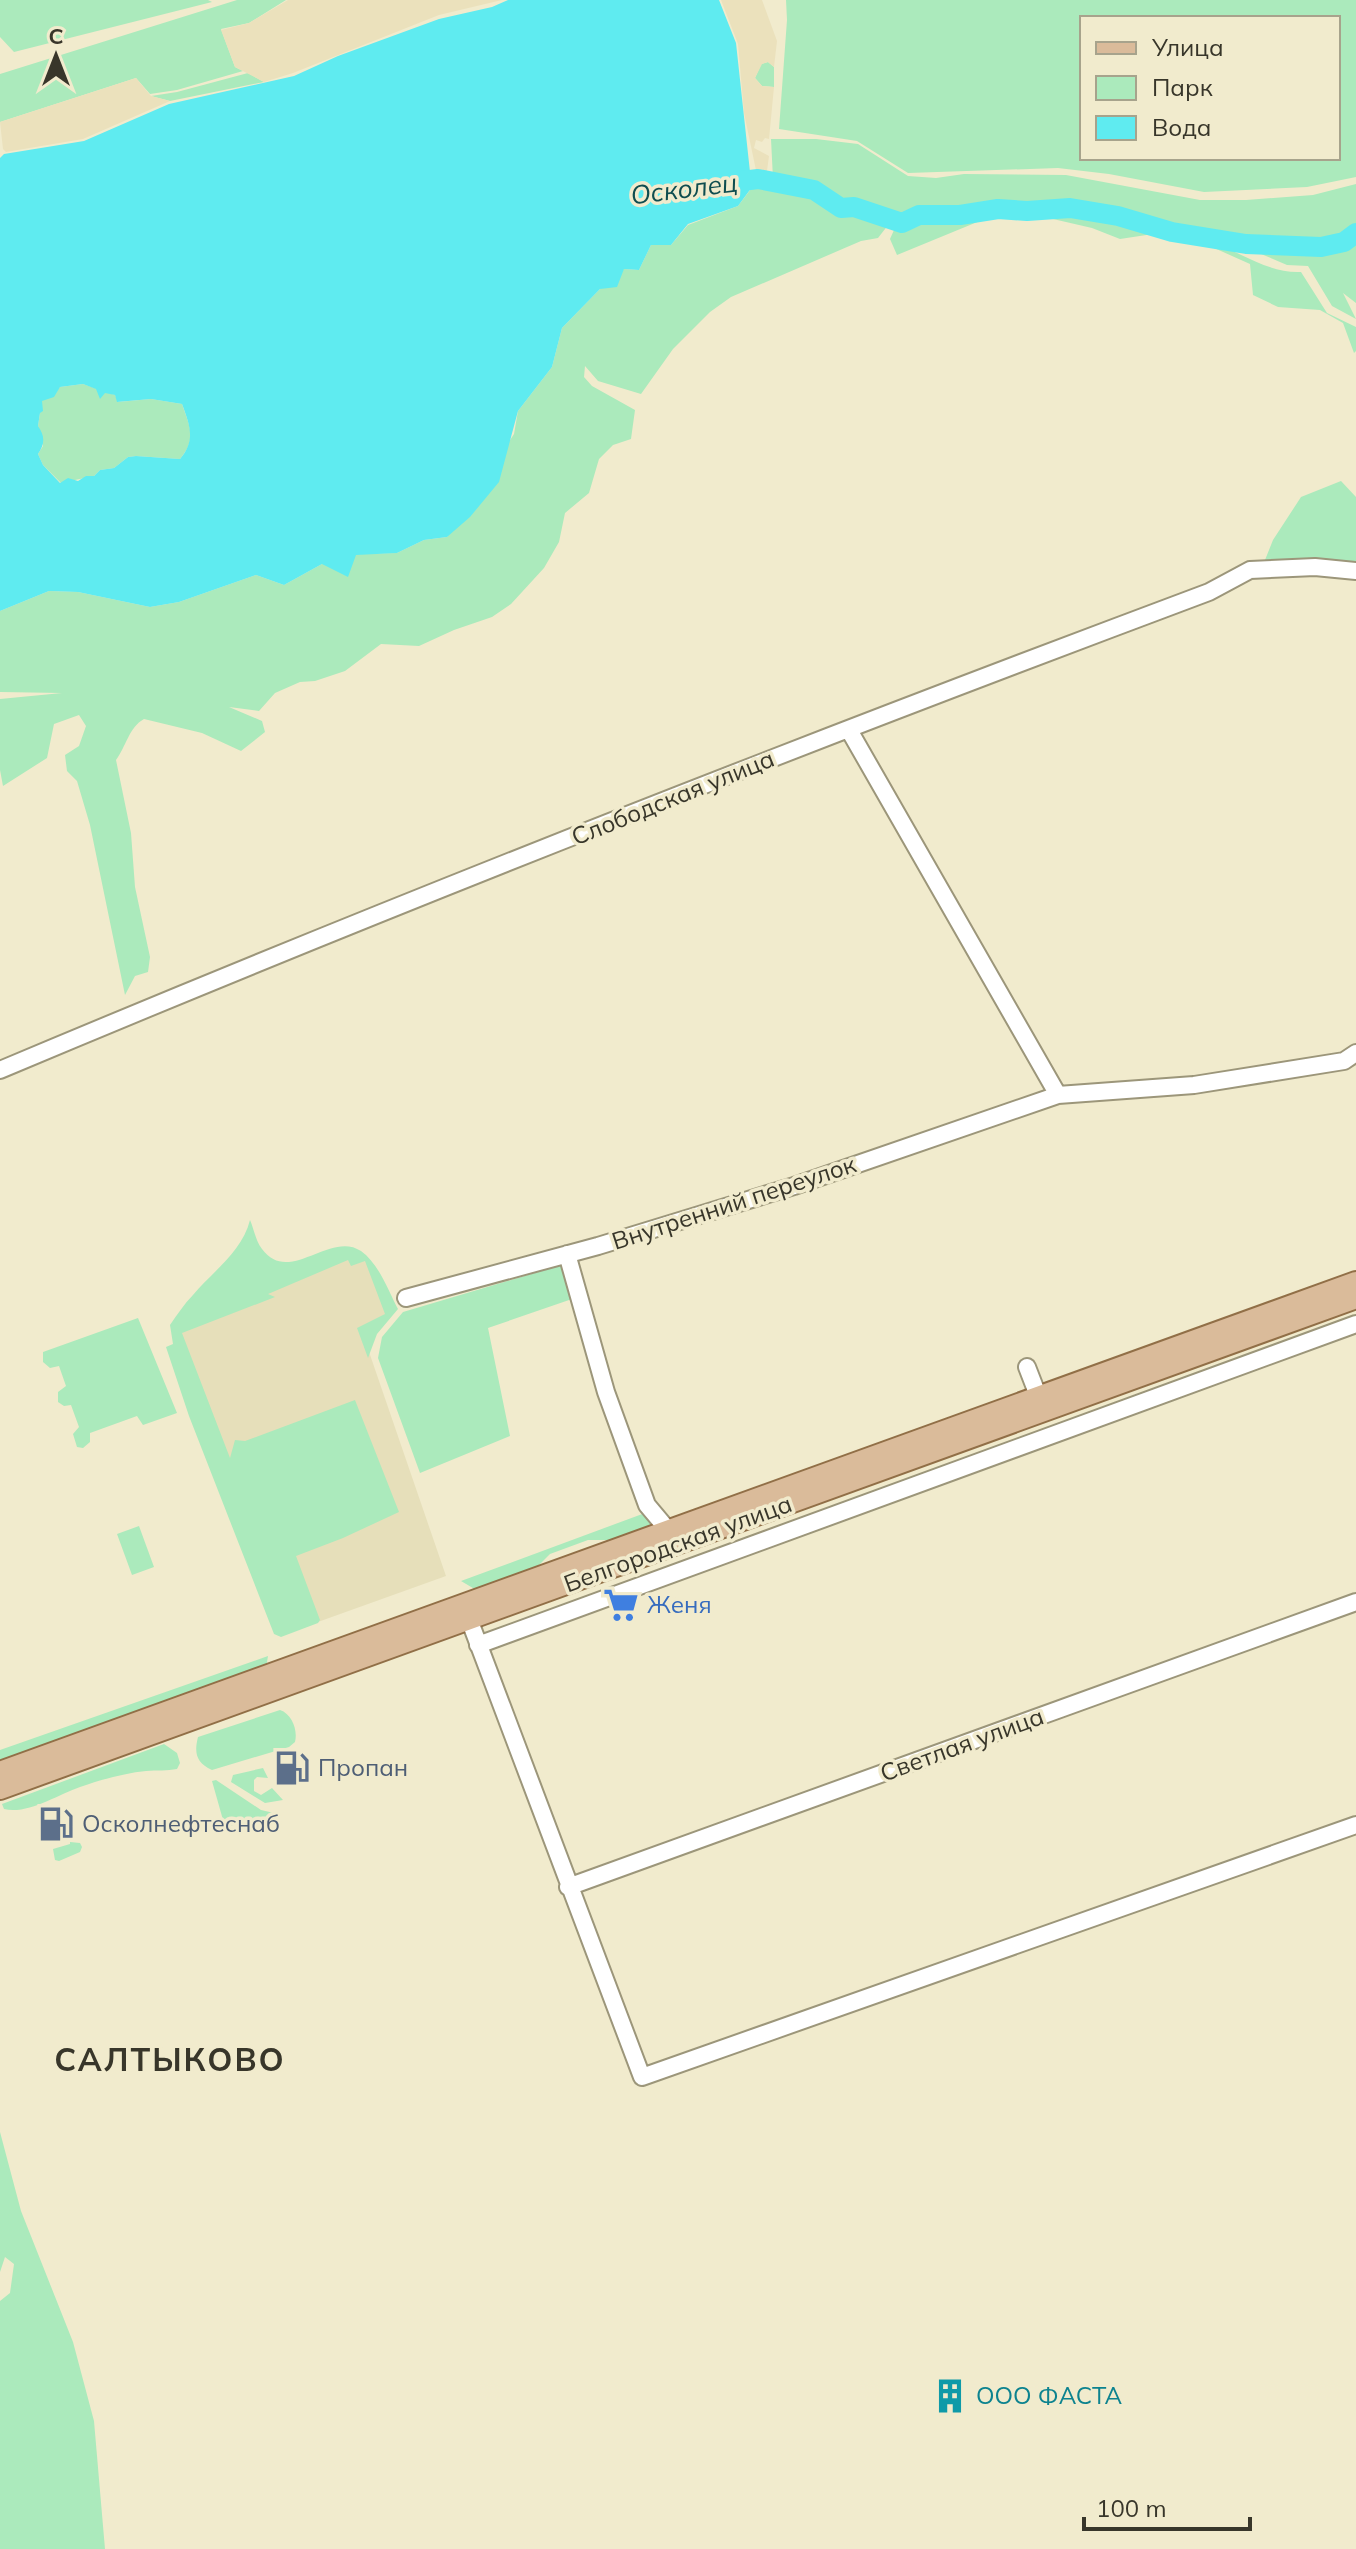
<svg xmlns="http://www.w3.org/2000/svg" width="1356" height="2549" font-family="Mulish,sans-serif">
  <rect width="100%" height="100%" fill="#f1ebcd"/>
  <!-- built -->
  <path fill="#e6dfba" d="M356,1255L370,1262L391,1315L367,1346L446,1576L290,1632L171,1328Z"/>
  <!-- green -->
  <path fill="#abeabc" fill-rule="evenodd" d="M0,0H208L212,2L14,52L0,37Z
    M237,0H286L249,23L221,29L235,67L243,71L177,90L150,94L136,78L0,122V74Z
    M786,0H1356V177L1307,187L1204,192L1109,174L1058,168L908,173L857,141L779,129L787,20ZM1082,18H1338V158H1082Z
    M768,62L774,67V87L762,86L755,78L761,64Z
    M248,73L264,82L170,101L151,96L177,92Z
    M771,139H816L858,144L908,176L936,178L964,174L1066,175L1200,200H1246L1313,195L1356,184V303L1343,293L1356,319L1332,306L1308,266L1287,265L1219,236L1079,205L998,206L961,212L918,211L907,218L898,220L859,205L838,202L815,187L773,179Z
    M757,181L812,192L839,210H853L892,220L878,238L861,241L731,297L710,312L673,349L641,394L598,381L585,366L584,377L592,386L635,410L631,439L613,445L599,459L589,493L565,513L559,542L544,568L511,604L492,617L454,630L419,646L381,644L345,671L315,681L300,682L275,693L259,711L229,707L262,721L265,732L241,751L202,733L144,719C129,727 126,747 116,760L131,833L135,887L150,957L148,972L135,976L125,995L90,825L77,781L67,771L65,755L79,746L86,726L79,715L54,724L47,758L3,786L0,770V699L62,693L0,692V611L49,591L78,592L150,607L179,602L256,575L284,585L322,564L356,554L397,553L424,540L447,537L514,434L518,411L552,367L562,328L600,289L624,269L639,270L651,245H671L688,225L738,206Z
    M998,212C1023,214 1048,210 1072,212C1105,215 1135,226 1167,234C1177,236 1188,236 1198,238C1233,246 1265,274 1301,272L1327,313L1356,327V351L1354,353L1343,323L1320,310L1278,307L1253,295L1250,264L1194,239L1153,234L1120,239L1092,228L1040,216L987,218L897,255L890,239L898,221L957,219Z
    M83,384L115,395L118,402L151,399L182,404C190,428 197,438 180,459L136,456L128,457L114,468L100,470L94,476L61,483L43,465L38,454L43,446L38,426L42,400L60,387Z
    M1341,481L1356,497V565L1269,564L1265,560L1273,540L1301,497Z
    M250,1220C254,1229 256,1242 262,1249C289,1286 330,1230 361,1251C379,1264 388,1290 398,1309L377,1334L368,1358L357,1328L385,1314L365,1261L351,1266L348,1260L268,1294L275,1297L182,1333L230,1458L235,1440L245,1441L355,1400L399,1512L343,1538L296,1556L320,1620L318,1623L281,1637L274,1634L189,1416L166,1347L173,1344L170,1325C177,1315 184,1304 193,1295C213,1271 242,1252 250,1220Z
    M565,1264L572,1299L488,1328L510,1436L420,1473L378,1358L382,1337L403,1312Z
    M138,1318L177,1413L143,1425L137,1416L90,1433V1442L83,1448L77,1447L73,1434L79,1427L71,1405L64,1406L58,1402V1392L66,1386L59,1366L50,1368L43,1362V1352Z
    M645,1513L651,1526L620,1540H588L550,1554L529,1575L478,1591L461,1581Z
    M139,1526L154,1567L132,1575L117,1534Z
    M268,1656L266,1668L0,1765V1750Z
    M280,1710C292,1714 298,1730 295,1742L289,1747L212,1770C196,1763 194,1753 198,1737Z
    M164,1744L177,1753L180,1763L177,1769C167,1771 157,1770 146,1771C125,1773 100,1780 80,1787C57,1795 27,1815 4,1809L2,1804Z
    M263,1768L268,1778L257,1777L254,1780V1791L261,1795L272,1788L283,1800L265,1803L231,1782L233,1775Z
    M216,1780L261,1810L278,1814L225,1827L212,1781Z
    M70,1842L80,1843L82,1847L80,1852L59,1861L55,1860L53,1849L70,1844Z
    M0,2132L21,2211L73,2342L94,2421L105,2549H0V2301L10,2293L14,2264L5,2257L0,2272Z"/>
  <!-- sand -->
  <path fill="#ebe1bc" d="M288,0H502L439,15L293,73L264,82L235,67L221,30L249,23Z
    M721,0H762L777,41L774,67L768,62L762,64L755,78L762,86L774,87L769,139L765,138L762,142L756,140L754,148L769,156L766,178L757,175L744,113L738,44Z
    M136,78L151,96L170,101L83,139L6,152L3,149L0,122Z"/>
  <!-- water -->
  <path fill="#5febf0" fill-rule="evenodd" d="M508,0H719L736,43L750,172L758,179L738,206L688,224L671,245H651L639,270L624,269L617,287L600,289L562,328L552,367L518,411L499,482L470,517L447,537L424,540L397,553L356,555L348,577L322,564L284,585L256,575L179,602L150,607L78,592L49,591L0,611V158L4,154L84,141L169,104L294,76L338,56L439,19L492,7ZM83,384L96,389L100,399L105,393L115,395L117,402L151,399L182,404C190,426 196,440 180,459L136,456L128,457L114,468L100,470L94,476H86L78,481L68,478L60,483L43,465L38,454C45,444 45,436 38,426L40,413L43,411L42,401L54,397L60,387Z"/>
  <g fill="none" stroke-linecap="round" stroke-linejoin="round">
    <!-- river -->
    <path stroke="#5febf0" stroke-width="20" d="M734,182L758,179L814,190L841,208L854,207L902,223L919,215H960L998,209L1027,211L1070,208L1118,216L1172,232L1246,244L1321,247L1344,242L1356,233"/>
    <!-- minor casing -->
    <g stroke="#9c967a" stroke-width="20">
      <path id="minor" d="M849,730L1058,1095
        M0,1070C399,902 803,744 1209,592L1250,570L1315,567L1356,571
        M567,1254L606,1392L647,1505L668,1530
        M406,1298L598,1246L794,1186L1058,1095L1194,1085L1344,1061L1356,1053
        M1027,1367L1039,1398
        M469,1619L642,2077L1356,1825
        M478,1645L1356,1324
        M568,1887L1356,1602"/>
    </g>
    <!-- major casing -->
    <g stroke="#916f47" stroke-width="24">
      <path id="major" d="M0,1772L1356,1282
        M0,1789L1356,1298"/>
    </g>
    <!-- minor -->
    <use href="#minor" stroke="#fff" stroke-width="16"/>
    <!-- major -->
    <use href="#major" stroke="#dabb9a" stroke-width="20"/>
  </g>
  <!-- icons -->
  <defs>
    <g id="supermarket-bare" transform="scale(2.76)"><path d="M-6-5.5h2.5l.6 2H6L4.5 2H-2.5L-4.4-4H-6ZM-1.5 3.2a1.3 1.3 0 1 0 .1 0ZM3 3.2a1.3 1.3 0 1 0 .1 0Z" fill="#3f7fe0" stroke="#f1ebcd" stroke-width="2.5" paint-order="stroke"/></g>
    <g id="fuel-bare" transform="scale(2.76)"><path d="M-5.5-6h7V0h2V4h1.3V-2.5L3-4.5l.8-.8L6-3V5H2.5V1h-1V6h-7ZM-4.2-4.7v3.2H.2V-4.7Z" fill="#5c6f8a" stroke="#f1ebcd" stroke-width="2.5" paint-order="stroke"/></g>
    <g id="building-bare" transform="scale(2.76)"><path d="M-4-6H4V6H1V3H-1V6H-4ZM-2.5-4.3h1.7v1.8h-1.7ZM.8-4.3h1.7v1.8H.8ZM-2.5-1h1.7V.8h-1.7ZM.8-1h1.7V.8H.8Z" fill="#0f9aa8" stroke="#f1ebcd" stroke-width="2.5" paint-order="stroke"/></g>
  </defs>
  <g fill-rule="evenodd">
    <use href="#supermarket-bare" x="621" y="1605"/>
    <use href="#fuel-bare" x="292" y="1768"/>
    <use href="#fuel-bare" x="56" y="1824"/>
    <use href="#building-bare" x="950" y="2396"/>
  </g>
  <g text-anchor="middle" stroke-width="7" stroke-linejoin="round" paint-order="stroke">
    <!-- street labels -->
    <g font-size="24" fill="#38362a" stroke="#f1ebcd">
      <text transform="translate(673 798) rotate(-22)" y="8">Слободская улица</text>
      <text transform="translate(734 1203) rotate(-18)" y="8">Внутренний переулок</text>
      <text transform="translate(678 1544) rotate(-20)" y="8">Белгородская улица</text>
      <text transform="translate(962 1745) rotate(-20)" y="8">Светлая улица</text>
    </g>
    <!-- shop labels -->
    <g font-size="24" fill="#366cbe" stroke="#f1ebcd" text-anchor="start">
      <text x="647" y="1613">Женя</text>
    </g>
    <!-- service labels -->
    <g font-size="24" fill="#4e5e75" stroke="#f1ebcd" text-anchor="start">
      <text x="318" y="1776">Пропан</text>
      <text x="82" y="1832">Осколнефтеснаб</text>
    </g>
    <!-- culture labels -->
    <g font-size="24" fill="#0d838f" stroke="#f1ebcd" text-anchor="start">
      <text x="976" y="2404">ООО ФАСТА</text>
    </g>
    <!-- water labels -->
    <g font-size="26" font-style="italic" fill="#0f4d4f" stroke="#f1ebcd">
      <text transform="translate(684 189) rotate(-7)" y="9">Осколец</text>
    </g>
    <!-- district labels -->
    <g font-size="32" font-weight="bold" letter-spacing="2" fill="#38362a" stroke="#f1ebcd">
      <text x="170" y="2071">САЛТЫКОВО</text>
    </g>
  </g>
  <!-- legend -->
  <rect x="1080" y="16" width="260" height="144" fill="#f1ebcd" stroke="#a7a38c" stroke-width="2"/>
  <rect x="1096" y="42" width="40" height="12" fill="#dabb9a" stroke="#a7a38c" stroke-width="2"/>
  <text x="1152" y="56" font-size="24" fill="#38362a">Улица</text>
  <rect x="1096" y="76" width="40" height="24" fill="#abeabc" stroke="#a7a38c" stroke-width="2"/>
  <text x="1152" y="96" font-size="24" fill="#38362a">Парк</text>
  <rect x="1096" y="116" width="40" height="24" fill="#5febf0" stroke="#a7a38c" stroke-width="2"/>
  <text x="1152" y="136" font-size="24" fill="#38362a">Вода</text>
  <!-- north arrow -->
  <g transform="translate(56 56)" stroke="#f1ebcd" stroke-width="6" paint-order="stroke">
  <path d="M0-6L14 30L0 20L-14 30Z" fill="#38362a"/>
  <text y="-12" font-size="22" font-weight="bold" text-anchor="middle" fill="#38362a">С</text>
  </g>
  <!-- scale -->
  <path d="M1084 2517v12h166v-12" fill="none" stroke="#38362a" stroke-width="4"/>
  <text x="1096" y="2517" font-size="24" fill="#38362a" stroke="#f1ebcd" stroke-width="6" paint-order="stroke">100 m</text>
</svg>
